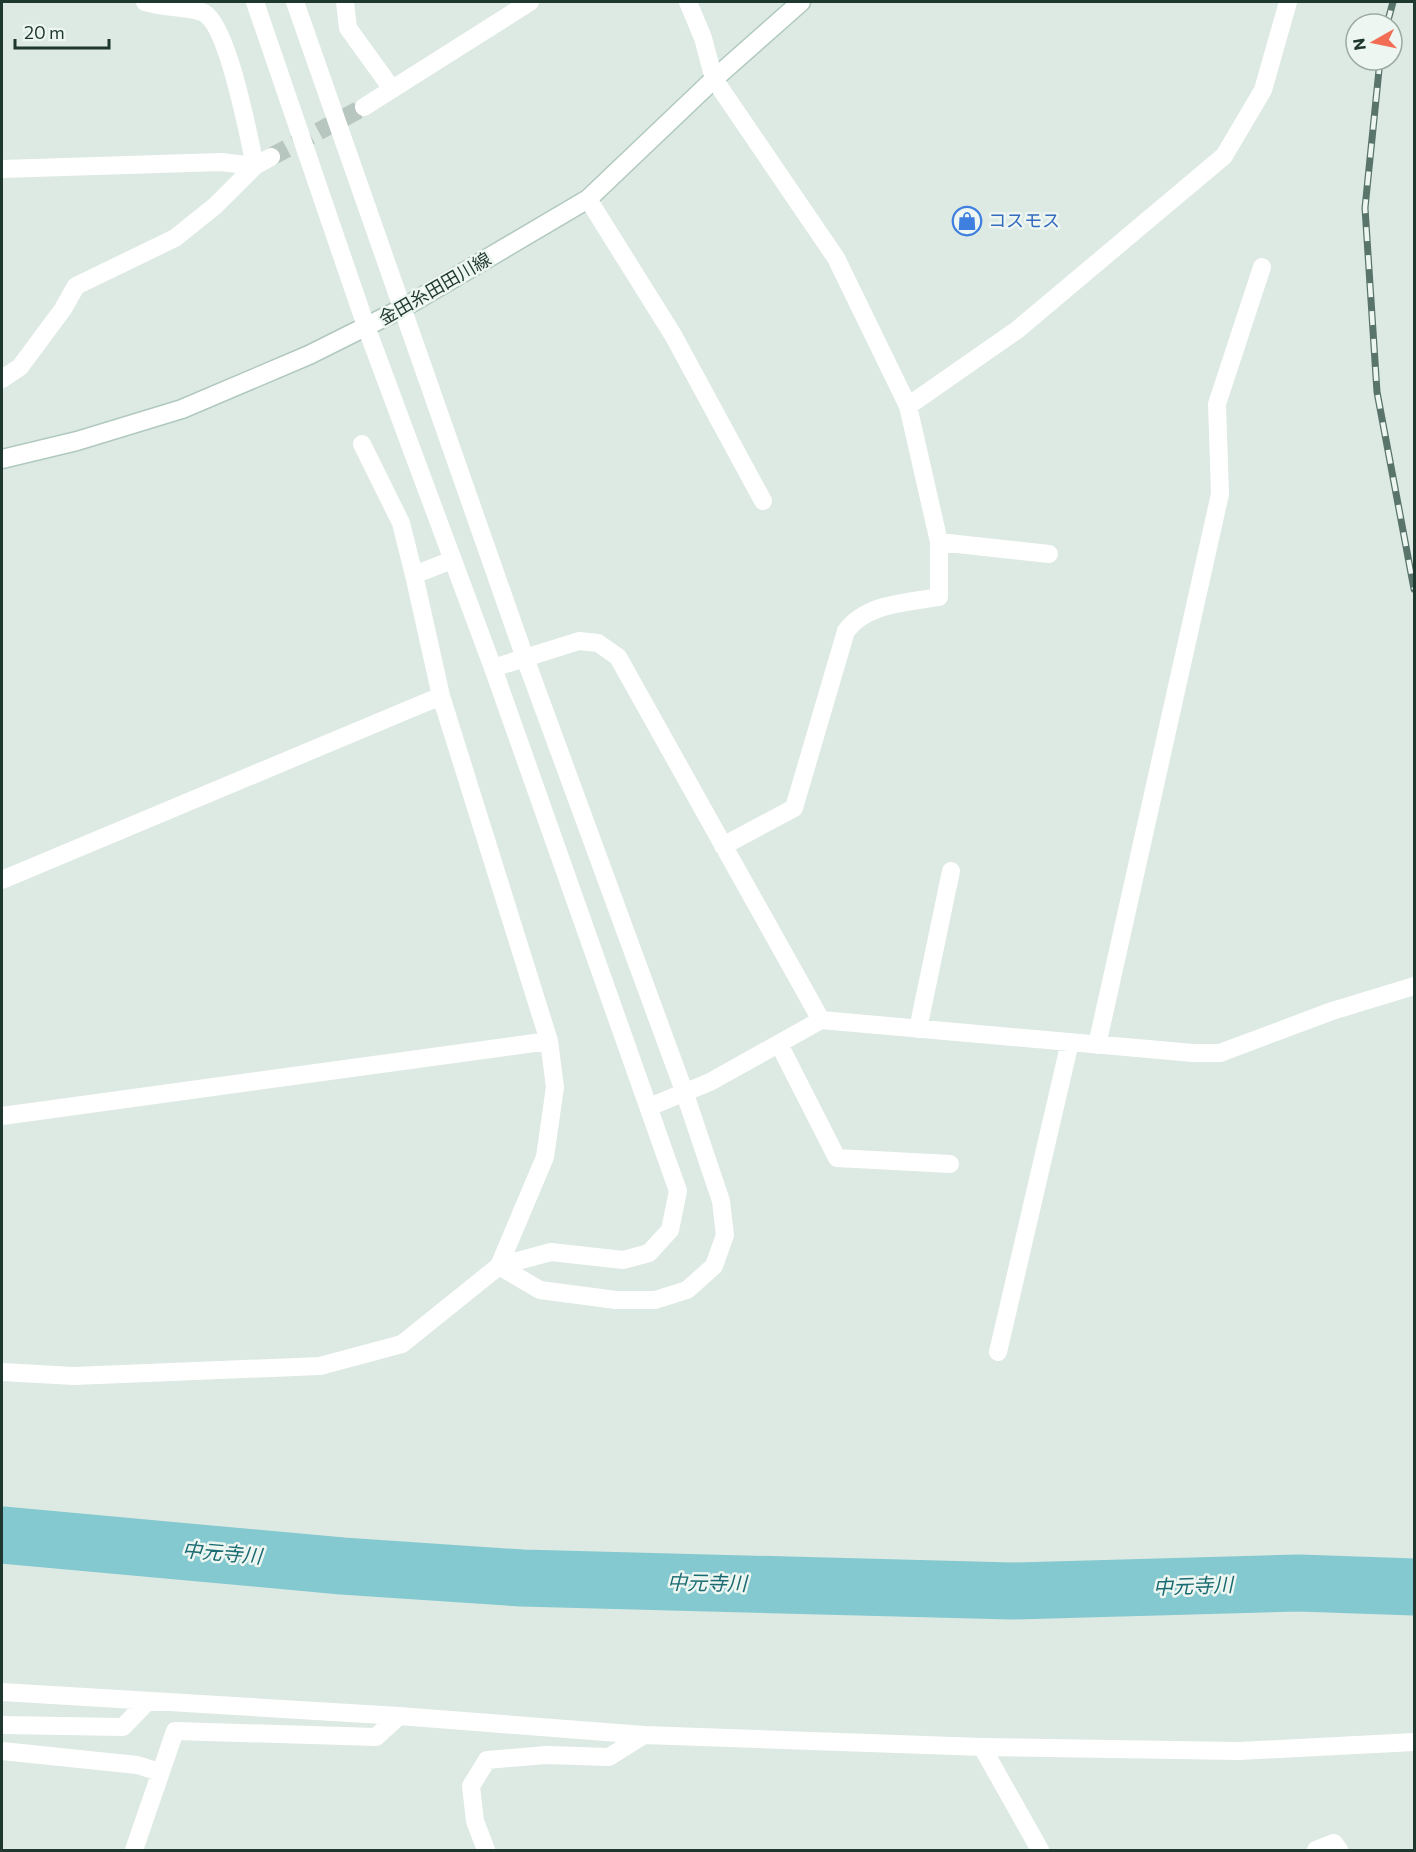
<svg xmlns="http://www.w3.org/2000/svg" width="1416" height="1852" font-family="Commissioner,'Noto Sans JP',sans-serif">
  <rect width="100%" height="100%" fill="#dde9e3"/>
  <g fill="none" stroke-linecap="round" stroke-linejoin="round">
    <!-- river -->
    <path stroke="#84c9cf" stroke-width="57" d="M2,1535L342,1566L522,1578L1012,1591L1299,1583L1414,1587"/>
    <!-- minor-tunnel -->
    <path stroke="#b7c6bf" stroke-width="18" stroke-dasharray="18 9" stroke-linecap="butt" d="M271,157L364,107"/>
    <!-- secondary casing -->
    <g stroke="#b0c9be" stroke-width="21">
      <path id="secondary" d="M2,459L77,441L182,409L309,355L403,308L588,199L714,79L801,2"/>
    </g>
    <!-- minor -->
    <path stroke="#fff" stroke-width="18" d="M145,2C162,8 192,7 204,13C228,26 249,137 255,166
      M345,2L348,28L392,89
      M688,2L703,38L714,79L836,258L908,406L939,542V597C906,603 867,603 846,631L794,808L723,846
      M364,107L530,2
      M2,169L221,162L255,166
      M588,199L673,335L763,501
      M2,379L20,367L63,309L76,286L175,238L215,206L255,166L271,157
      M908,406L1017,330L1224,156L1263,90L1288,2
      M362,444L401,523L414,575
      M939,542L1049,554
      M452,560L414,575L441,696L549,1041L555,1087L545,1157L499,1266
      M493,668L579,641L598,643L618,657L821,1020
      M2,880L441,696
      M918,1029L951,871
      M779,1044L837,1158L950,1164
      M1097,1045L1220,494L1217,404L1262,267
      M649,1107L710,1082L821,1020L1193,1053H1220L1332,1011L1414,986
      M2,1116L549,1041
      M998,1352L1070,1042
      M2,1692L399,1716L644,1735L982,1747L1239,1751L1414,1742
      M2,1725L123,1727L148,1701
      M982,1747L1040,1850
      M2,1751L137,1765L160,1772
      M134,1850L175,1731L376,1737L399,1716
      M486,1850L475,1821L471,1786L487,1760L546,1755L609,1757L644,1735
      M1316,1850L1334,1843L1339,1850"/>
    <!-- tertiary -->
    <path stroke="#fff" stroke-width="18" d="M295,2L525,658L684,1091L721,1201L725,1235L714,1266L687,1290L655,1300H616L540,1290L499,1266
      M2,1372L74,1376L320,1366L402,1344L499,1266L551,1252L623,1260L649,1253L670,1230L678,1191L493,668L367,329L255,2"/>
    <!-- secondary -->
    <use href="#secondary" stroke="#fff" stroke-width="18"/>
    <!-- rail casing -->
    <g stroke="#59746b" stroke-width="7">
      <path id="rail" d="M1387,24L1393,2
        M1380,60L1365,208L1377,392L1414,589"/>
    </g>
    <!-- rail -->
    <use href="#rail" stroke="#edf6f1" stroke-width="4.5" stroke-dasharray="14" stroke-linecap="butt"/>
  </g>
  <!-- icons -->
  <defs>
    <g id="shop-ring" transform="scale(1.5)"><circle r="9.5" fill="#edf6f1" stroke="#3f7fe0" stroke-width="1.5"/><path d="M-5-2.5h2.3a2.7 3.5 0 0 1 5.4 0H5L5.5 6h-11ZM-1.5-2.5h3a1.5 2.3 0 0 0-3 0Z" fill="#3f7fe0"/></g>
  </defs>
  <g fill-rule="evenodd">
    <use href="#shop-ring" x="967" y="221"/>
  </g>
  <g text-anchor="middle" stroke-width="5" stroke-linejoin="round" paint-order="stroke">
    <!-- shop labels -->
    <g font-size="18" fill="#366cbe" stroke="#edf6f1" text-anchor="start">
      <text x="988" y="227">コスモス</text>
    </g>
    <!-- street labels -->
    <g font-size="18" fill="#1f382f" stroke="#edf6f1">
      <text transform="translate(435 289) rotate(-30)" y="6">金田糸田田川線</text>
    </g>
    <!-- water labels -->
    <g font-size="20" font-style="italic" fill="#1b6b72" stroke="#edf6f1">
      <text transform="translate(222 1553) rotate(5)" y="7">中元寺川</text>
      <text transform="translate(707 1583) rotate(1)" y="7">中元寺川</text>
      <text transform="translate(1193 1586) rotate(-2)" y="7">中元寺川</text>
    </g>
  </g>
  <!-- border -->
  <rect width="1416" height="1852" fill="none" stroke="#1f382f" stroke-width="6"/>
  <!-- north arrow -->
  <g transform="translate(1374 42) rotate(261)"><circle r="28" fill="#edf6f1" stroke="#9baaa3" stroke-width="1.5"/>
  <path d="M0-4.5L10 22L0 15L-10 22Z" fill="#f16d53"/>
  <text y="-9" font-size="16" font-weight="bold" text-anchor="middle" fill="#1f382f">N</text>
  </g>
  <!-- scale -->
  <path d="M15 39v9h94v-9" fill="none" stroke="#1f382f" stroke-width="3"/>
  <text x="24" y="39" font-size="18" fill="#1f382f" stroke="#edf6f1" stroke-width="4.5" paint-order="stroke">20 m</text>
</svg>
